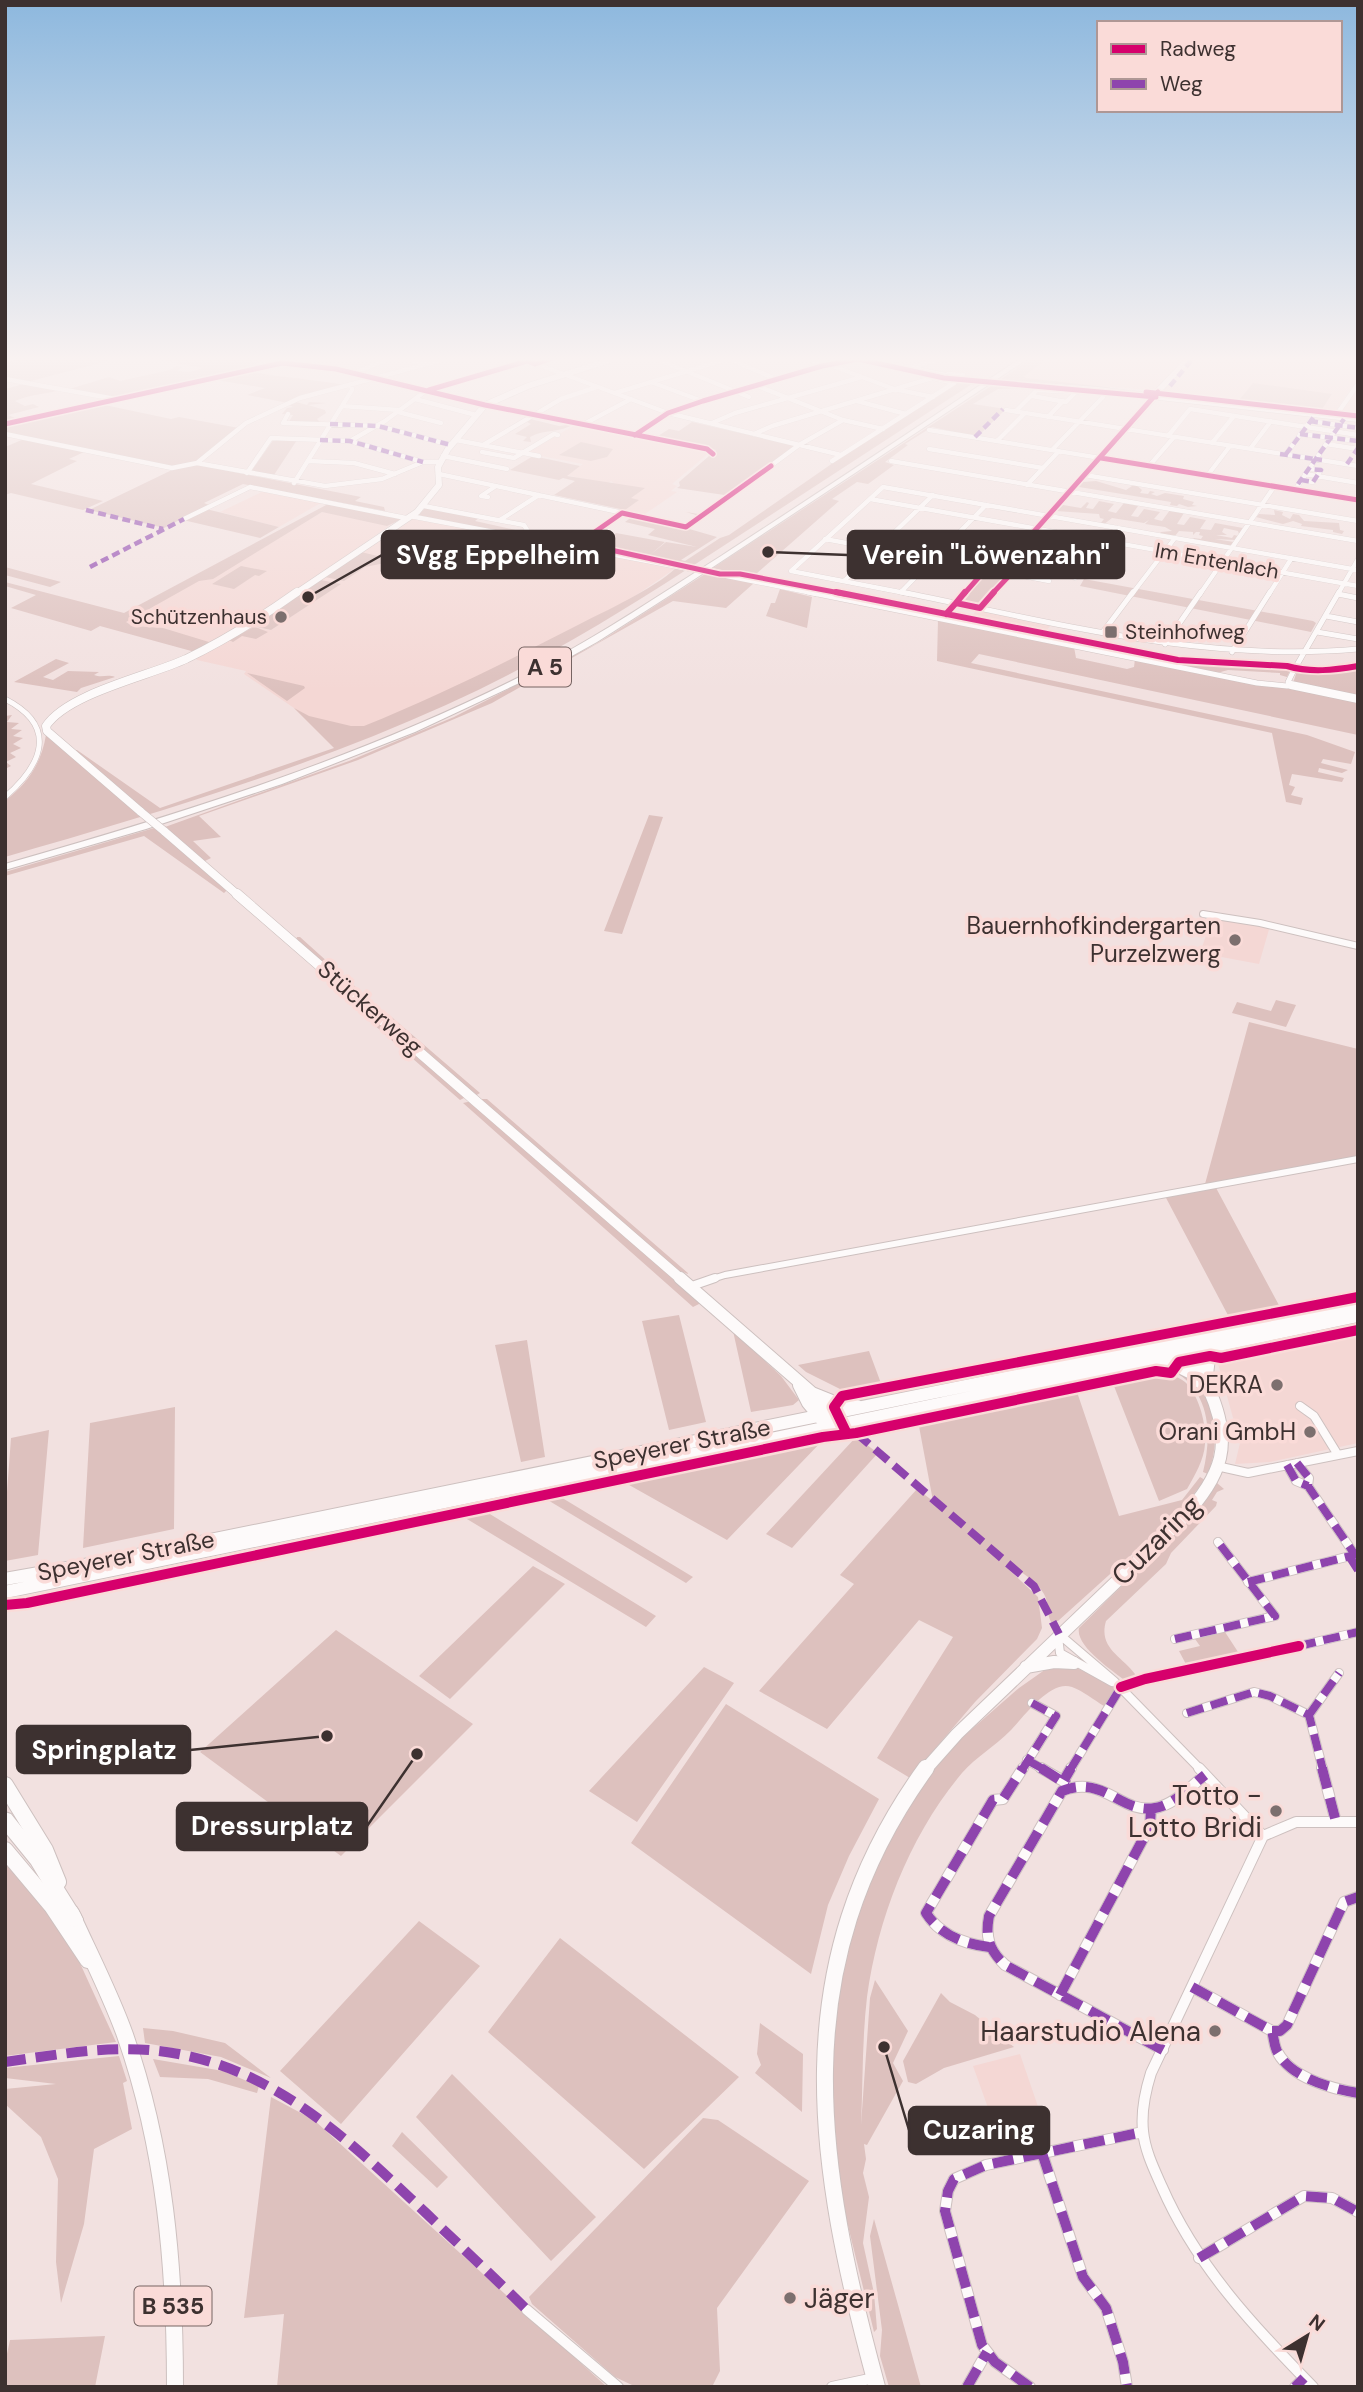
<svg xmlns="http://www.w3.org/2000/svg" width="1363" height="2392" font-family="'DM Sans',sans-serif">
  <rect width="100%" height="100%" fill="#f2e1e0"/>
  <!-- built -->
  <path fill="#f4d7d4" d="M1051,356H1358V415L1340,414L1357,389L1352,387L1335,412L1152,390L1045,382L1023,377Z
    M577,424L705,449L710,452L672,484L677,486L671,491L677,492L645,514L625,510L638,500L631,499L611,481L607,484L566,475L583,464L525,453Z
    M266,490L324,501L279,527L220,512Z
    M333,506L399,519L280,602L211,644L119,624Z
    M412,518L676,568L598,621L335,748L294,708L244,674L246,671L197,660L195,657L250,626L271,630L340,584L321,580Z
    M1039,530L1051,532L1042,542L1057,545L1036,569L1008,564Z
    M978,609L1052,624L1044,633L969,619Z
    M1212,918L1270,926L1259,964L1200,953Z
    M1358,1333V1443L1270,1462L1235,1464L1240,1443L1217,1360Z
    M1020,2054L1044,2124L997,2133L973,2066Z"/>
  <!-- green -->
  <path fill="#ddc1be" d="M38,356H127L27,382L5,378V362Z
    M168,356H254L266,359L239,373L115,398L66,390L109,377L120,381L170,370L176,366L183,367L177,371L190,372L203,368L159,360Z
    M1035,356H1051L1024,376L1026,378L1115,388L998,381Z
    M253,372C285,378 313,379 345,385L288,403L247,395L265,388L216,380Z
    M936,378L975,382L694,565L671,562L673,565L417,515L427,507L479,518L475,521L580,544L584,541L604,545L603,542L616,533L665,542L650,555L666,542L697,547L648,535L655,529L625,522L633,516L687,524L696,515L686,512L698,514L719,502L688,525L672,524L717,537L681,560L685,561L720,538L729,535L843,456L956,384Z
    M1253,383L1332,394L1322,409H1317L1239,400Z
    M24,384L62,390C45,394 31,394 15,401L25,406L33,404L39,407L8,415L15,418L5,421V389Z
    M994,384L1023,388L998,389L973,404L1006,409L977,437L932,427L905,444L908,445L885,462L894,465L868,484L857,482L832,499L839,501L756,574L777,579L774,582L1168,659L1230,666L1287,667L1291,669L1287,677L1280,675V673L1228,670L1217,673L1115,650L736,577L740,574L713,568Z
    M296,402L307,405L309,402L327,403L308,405L325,410L326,413L317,419L320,422H289L293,415L282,414L287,408L293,407L289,405Z
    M100,404L171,419L179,417L239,428L193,464L361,497L355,501L384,507L385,511L243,484L204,503L209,505L164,528L89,510L174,469L5,433V424Z
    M530,419L559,426L574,424C560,433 544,429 530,437L531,442L523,441L527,437L515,434L531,424L527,422Z
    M692,422L797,446L731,496L677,488L680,486L679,482L716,450L655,438L669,429L679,431Z
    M24,439L84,452L69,459L77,461L31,484L103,501L83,510L11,493L5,495V447Z
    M274,439L297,440L272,478L250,473Z
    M581,442L613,449L607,457L591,461L559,455Z
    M533,456L580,466L567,476L645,488L631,498L639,500L625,510L554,495L575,481L563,478L559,480L510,470Z
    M1096,481L1126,490L1135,484L1142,490L1140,493L1148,494L1150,491L1155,492L1151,494L1157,496L1165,493L1184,496L1183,499L1194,502L1192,505L1197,506L1188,507L1179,504L1177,506L1170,505L1171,502L1079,487L1083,482Z
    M1099,501L1114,504L1108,511L1116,513L1124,503L1138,506L1131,516L1138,517L1144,509L1160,512L1154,519L1162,521L1170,510L1184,513L1177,524L1184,525L1190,517L1206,520L1200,529L1211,530L1215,523L1243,528L1239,534L1238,531L1224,528L1222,532L1227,535H1216L1232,538L1234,535L1238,536L1235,540L1215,539L1234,542L1230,547L1192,540L1194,538L1201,539L1203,536L1199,535L1200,532H1196L1193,535V532L1179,531L1174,537L1159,534L1161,532L1172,531L1165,527L1145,524L1149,520L1144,523L1112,518L1103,525L1100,524L1104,519L1100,518L1099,514L1056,511L1063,505L1081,508L1087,502L1089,503L1086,508L1093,509Z
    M328,504L402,519L387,526L322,512L213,579L199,581L126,622L132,626L163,628L209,642L195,652L100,626L91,631L11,608L36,595L5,586V582L124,613Z
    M206,509L279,527L260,538L183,520Z
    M1274,510L1283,512L1282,515L1290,519L1293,514L1299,515L1304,521L1339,523L1340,530L1344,531L1342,534L1333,532V530L1301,526L1302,524L1293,521L1283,524L1256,517L1259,514L1275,515Z
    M361,552L390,559L385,563L365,567L344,581L325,577Z
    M241,566L267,571L259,576L255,575L234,589L212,584Z
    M5,567L61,582L50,587L5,575Z
    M676,568L686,570C609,620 530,667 446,705C304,769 155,814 5,857V801C28,783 41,764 46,735L139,814L146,812L72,750H77L160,808L334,748L294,708L309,716L351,726H364C436,697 506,662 576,626C607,610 652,590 676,568Z
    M989,572L1003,574L1005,578L980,605L961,602L985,573Z
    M705,574L754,583L726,608L673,601L492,703L358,760L199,816L221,837L193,841L211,858L203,862L165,827L349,761L454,717L596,644Z
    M1084,579L1313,621L1316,623L1311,632L1080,586Z
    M321,580L341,584L271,630L253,626L268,632L256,639L242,636L233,642L229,640L252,628L250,626L277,611Z
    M780,589L812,597L807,628L766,616L771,603H775Z
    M938,620L1074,647L1076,658L1127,669L1134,667L1135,659L1358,700V735L979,654L971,663L1307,735L1355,752L1351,764L1323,759L1321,763L1348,770L1342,773L1319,768L1318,772L1344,778L1342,782L1292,774L1289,785L1295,787L1291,795L1303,798L1301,805L1286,802L1272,733L937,661Z
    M56,659L69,663L43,677L53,680L68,671L99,672L94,675C102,678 107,674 115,677L81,688L77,692L14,682Z
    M1358,667V696L1293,683L1297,671H1335Z
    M247,673L304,686L305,688L287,701Z
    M12,715L7,722L19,723L11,729L22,730L13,736L23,738L13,744L21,748L10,753L16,757L6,762L11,766L5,769V716Z
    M649,815L663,817L622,934L604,931Z
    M154,828L227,890L224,893L144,836L5,876V872Z
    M297,937H300L380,1009L377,1010L296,940Z
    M1276,1000L1296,1005L1286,1027L1232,1013L1237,1002L1271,1011Z
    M382,1014H388L480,1093L475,1096Z
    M373,1015L465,1095L464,1098L460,1100L364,1016Z
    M1249,1022L1358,1049V1156L1205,1184Z
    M481,1099H487L689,1274L676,1270Z
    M472,1101L701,1303L693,1307L463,1103Z
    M1215,1186L1281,1309L1230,1319L1165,1196Z
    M1358,1298V1305L859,1403L843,1399Z
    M679,1315L706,1422L669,1430L642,1321Z
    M733,1331L781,1376L799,1400L793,1405L751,1412Z
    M527,1340L545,1457L521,1462L495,1345Z
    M869,1351L882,1386L848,1393L806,1372L798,1365Z
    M1151,1365L1172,1366L1170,1370L1132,1374L1076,1389L1119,1516L1182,1500L1200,1477L1205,1480L1180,1511L1058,1621L1051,1622C1046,1613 1049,1602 1044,1594C1038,1582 1020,1572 1010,1563L1005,1566L1038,1597L1042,1628L1037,1639L975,1702L910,1778L877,1758L953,1637L919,1620L827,1729L759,1691L854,1584L840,1575L917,1489L933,1501L918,1421L875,1431L850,1432L848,1426Z
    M1178,1368C1214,1390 1223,1436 1208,1474L1203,1472C1212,1435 1211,1393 1174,1371Z
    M1154,1372C1164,1374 1177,1375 1185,1382C1199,1395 1207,1425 1205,1444C1204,1460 1195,1475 1187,1489L1159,1501L1112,1381Z
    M175,1407L174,1529L83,1548L90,1423Z
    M49,1430L38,1555L5,1561V1519L11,1438Z
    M856,1437L878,1453L792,1548L766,1534Z
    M815,1440H823L727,1540L622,1481Z
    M1217,1483L1224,1489L1217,1492L1212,1500L1217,1502L1216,1506L1171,1553L1166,1564L1106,1621C1098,1648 1122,1656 1135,1674L1133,1680L1127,1682C1113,1671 1075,1646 1079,1628L1197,1512Z
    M559,1496L693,1577L686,1583L546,1499Z
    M485,1511L656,1616L646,1627L462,1516Z
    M533,1566L565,1584L450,1699L419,1676Z
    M336,1630L473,1724L341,1856L200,1752Z
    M1225,1632L1240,1655L1188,1668L1179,1651L1200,1646L1195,1639Z
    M704,1667L734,1683L637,1822L589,1791Z
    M1055,1667L1079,1669L1118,1687L1104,1706C1094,1700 1083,1691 1072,1687C1050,1679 1023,1718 1010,1731C995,1746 976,1757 962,1773C910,1835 878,1917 867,1997C862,2039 863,2083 861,2125L870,1998L875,1980L908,2031L893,2063L903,2081L867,2145L864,2144L866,2159L863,2173L869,2197L863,2243L874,2293L877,2329L874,2332L841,2197L833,2135L831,2036L848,1936L875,1866L925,1781L956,1743L1019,1688L1046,1669Z
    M726,1704L879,1799L849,1856L828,1905L811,1974L631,1843Z
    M5,1862L45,1905L79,1961L116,2042L5,2056Z
    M419,1921L480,1966L341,2124L280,2071Z
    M560,1938L739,2077L644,2169L488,2032Z
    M941,1993L950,2002L975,2015L1014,2047L944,2068L916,2084L908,2082L903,2061Z
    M760,2023L803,2054L802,2112L755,2073L761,2065L757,2054Z
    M143,2028L173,2031L225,2043L271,2078L221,2057L145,2043Z
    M119,2056L127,2081L123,2083L132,2129L94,2149L84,2224L61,2303L56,2262L58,2179L41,2137L5,2104V2089L56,2084L5,2078V2068Z
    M153,2059L223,2071L259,2086L257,2093L208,2079L160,2077Z
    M452,2074L596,2217L551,2261L416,2117Z
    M271,2097L314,2120L607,2387H277L284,2314L244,2318Z
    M703,2118L718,2120L809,2181L717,2308L720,2371L712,2387L632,2385L615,2377L532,2304L529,2297Z
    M402,2132L448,2177L437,2188L392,2146Z
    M874,2219L921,2387H889L880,2356L882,2330L870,2236Z
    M105,2336L95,2387H5V2363L10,2340Z"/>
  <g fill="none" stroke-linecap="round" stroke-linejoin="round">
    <!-- street-far4 casing -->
    <g stroke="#cdc0bf" stroke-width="5">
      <path id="street-far4" d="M256,356L278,362
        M402,356L424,365
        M515,356L668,413L841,455
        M649,356L749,397
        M704,356L716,362
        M804,356L821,366
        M982,356L993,360
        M729,359L776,379
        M536,363L559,356
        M830,365L894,389L933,397
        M906,369L949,356
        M354,373L396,356
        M913,373L954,383
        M948,374L963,375
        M5,379L115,399
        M651,382L702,401
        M755,385L843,420L883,429
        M615,393L737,356
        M1032,396L1066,402L1076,392
        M415,399L476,415
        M857,401L906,414
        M342,406L399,410
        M1006,410L1358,466
        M1016,411L1037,390L1078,392
        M398,412L441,423
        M288,414L283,423L378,426L451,445
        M1337,414L1358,384
        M1048,417L1063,401
        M712,423L735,413L862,377
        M5,424L282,363L336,369L485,405L679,443
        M584,424L631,399
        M929,430L1358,500
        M5,434L172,468L197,463L325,486L382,479L423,462H440
        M635,434L668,413L703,401L822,366L858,359
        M754,434L772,426L932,378
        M1300,434L1358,441
        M1168,436L1190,409L1358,435
        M456,440L539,456
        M350,441L385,421L427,390L526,361
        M997,441L1025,413
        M1212,443L1234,416
        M1326,444L1358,449
        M483,445L561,399L597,387
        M929,449L1043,468
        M1250,449L1271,421
        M1052,450L1103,397
        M482,452L514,458L554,434L558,435
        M1286,454L1310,421L1358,428
        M443,456L507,469
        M308,461L354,463L395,474
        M832,461L954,383
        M891,461L1358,541
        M197,463L246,423L300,398L457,356
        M1149,466L1174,437
        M247,473L271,438L350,441L423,462
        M439,474L652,519
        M1305,474L1358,483
        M1085,475L1358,521
        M1207,476L1230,446
        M1301,480L1313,482L1321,470L1309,469
        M294,483L352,390L351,385
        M746,484L799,445L843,420
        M1027,485L1059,451
        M1295,490L1337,428
        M488,497L481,496L496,486
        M870,499L1358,586
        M424,506L524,525L529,533L579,543L622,513
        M410,516L684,568
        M184,519L250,487L406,518
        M500,520L539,495
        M825,539L1049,581
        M1005,564L1038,570L1057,548L1025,542
        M791,571L883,487L1358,570
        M791,571L910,594
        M998,572L1156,397
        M712,573L817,594
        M1075,578L1117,528
        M844,581L933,495
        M901,592L986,505
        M963,594L986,569
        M992,594L1008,577V573
        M1132,594L1175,538
        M1200,594L1274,487
        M1269,594L1291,559
        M1338,594L1358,559"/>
    </g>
    <!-- street-far3 casing -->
    <g stroke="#cdc0bf" stroke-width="6">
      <path id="street-far3" d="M808,592L1257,683L1287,686L1291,685L1288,682L1294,670L1339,592
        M901,592C1052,622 1203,663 1358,649
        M1338,594L1358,598
        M955,603L965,592
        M980,608L994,592
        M1326,616L1358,622
        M1103,632L1133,592
        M1317,632L1358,639
        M1165,644L1201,592
        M1232,652L1270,592
        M5,699C58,726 43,764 5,797"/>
    </g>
    <!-- street-far2 casing -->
    <g stroke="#cdc0bf" stroke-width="8">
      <path id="street-far2" d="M1203,914L1260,923L1358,946
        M709,1280L725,1275L1358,1159"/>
    </g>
    <!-- street-far1 casing -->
    <g stroke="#cdc0bf" stroke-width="10">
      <path id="street-far1" d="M689,1287L715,1278
        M1300,1406L1314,1416L1338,1455
        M1297,1463L1309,1478L1308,1486L1355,1555
        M1287,1465L1296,1481L1308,1486
        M1221,1467L1248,1473L1358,1451
        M1248,1582L1358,1554
        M1060,1635L1114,1681L1201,1770
        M1058,1637L1060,1653L1112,1682
        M1175,1639L1275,1616L1218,1542
        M1299,1646L1358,1632
        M1187,1713L1254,1692L1270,1696L1309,1715L1323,1770
        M1309,1715L1339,1673
        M1027,1760L1044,1770
        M1022,1770L1056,1716L1032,1703
        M1070,1770L1121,1687"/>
    </g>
    <!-- street casing -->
    <g stroke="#cdc0bf" stroke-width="12">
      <path id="street" d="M1041,1768L1065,1782
        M1199,1768L1263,1836
        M1322,1768L1336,1822
        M1064,1780L1071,1768
        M989,1947C964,1944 940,1935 926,1913L993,1800L1003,1799L1023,1768
        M1192,1987L1272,2031C1274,2038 1274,2047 1278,2053C1292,2078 1332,2089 1358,2093
        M1060,1995L1150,1826L1151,1809
        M1272,2031H1280L1287,2025L1344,1902L1358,1897
        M1163,2050L1005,1965C989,1950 985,1937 989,1916L1062,1791C1104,1774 1120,1814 1155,1808C1174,1805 1191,1786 1205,1775
        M1042,2153L1083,2277L1106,2308L1123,2362L1127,2387
        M1199,2258L1304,2196L1332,2198L1358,2212
        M527,2310L618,2387
        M832,2387L874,2378
        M967,2387L987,2352
        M1030,2387L995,2362L982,2345L945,2211L948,2191L954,2179L986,2165L1143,2132
        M1295,2387L1304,2378
        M1313,2387C1254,2327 1196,2265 1162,2187C1154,2169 1145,2151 1143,2131C1141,2111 1145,2092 1151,2073L1263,1836L1296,1822H1358"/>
    </g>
    <!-- secondary-far4 casing -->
    <g stroke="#cdc0bf" stroke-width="7">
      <path id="secondary-far4" d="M860,356L857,358L972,381
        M999,383L1096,390L1358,419
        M1156,397L1158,391L1192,356
        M295,594L417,512L439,485L438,467L448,449L485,405L528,386L623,356"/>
    </g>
    <!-- secondary-far3 casing -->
    <g stroke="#cdc0bf" stroke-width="9">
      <path id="secondary-far3" d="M1291,685L1358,699
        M141,812L47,731L46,726C68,693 149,676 186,659C225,640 262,617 297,592
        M164,831L239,896"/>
    </g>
    <!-- secondary-far2 casing -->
    <g stroke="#cdc0bf" stroke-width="11">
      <path id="secondary-far2" d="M237,894L682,1280"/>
    </g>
    <!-- secondary-far1 casing -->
    <g stroke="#cdc0bf" stroke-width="14">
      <path id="secondary-far1" d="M680,1278L812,1393L829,1420
        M1180,1347L1179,1353L1203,1386
        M1155,1361L1171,1363L1189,1372
        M1206,1383L1209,1358L1220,1346
        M799,1385L808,1403L822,1420
        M812,1393L837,1403L857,1406
        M1026,1667L1054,1662L1074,1663
        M925,1770L957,1734L1183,1518C1222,1474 1234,1445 1209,1389C1202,1374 1195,1359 1185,1346"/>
    </g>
    <!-- secondary casing -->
    <g stroke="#cdc0bf" stroke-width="18">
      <path id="secondary" d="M877,2387C817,2166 782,1967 926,1768"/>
    </g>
    <!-- primary-far1 casing -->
    <g stroke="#cdc0bf" stroke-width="14">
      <path id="primary-far1" d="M5,1579L107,1561L1358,1306
        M5,1592L582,1474L733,1447L1358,1316"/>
    </g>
    <!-- primary casing -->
    <g stroke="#cdc0bf" stroke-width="18">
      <path id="primary" d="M5,1785L45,1850L58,1882
        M5,1850L52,1906L88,1960
        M71,1913C89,1953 110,1993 125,2035C165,2149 175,2267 175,2387"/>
    </g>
    <!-- highway casing -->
    <g stroke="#cdc0bf" stroke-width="2">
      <path id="highway" d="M1024,356H1032L672,594L597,642L545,671L415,732L282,784L146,829L5,870V864C188,812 370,755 539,667C602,634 661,594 721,556C823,490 923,423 1024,356Z
        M5,1812L11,1814L43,1854L80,1913L83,1919L80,1925L74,1927L68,1925L31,1864L5,1832Z"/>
    </g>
    <!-- street-far4 -->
    <use href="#street-far4" stroke="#fdfafa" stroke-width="4.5"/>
    <!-- street-far3 -->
    <use href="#street-far3" stroke="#fdfafa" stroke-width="5"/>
    <!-- street-far2 -->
    <use href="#street-far2" stroke="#fdfafa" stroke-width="6"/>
    <!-- street-far1 -->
    <use href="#street-far1" stroke="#fdfafa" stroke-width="8"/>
    <!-- street -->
    <use href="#street" stroke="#fdfafa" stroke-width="10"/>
    <!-- secondary-far4 -->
    <use href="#secondary-far4" stroke="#fdfafa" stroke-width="6"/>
    <!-- secondary-far3 -->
    <use href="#secondary-far3" stroke="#fdfafa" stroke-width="8"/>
    <!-- secondary-far2 -->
    <use href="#secondary-far2" stroke="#fdfafa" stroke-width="10"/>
    <!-- secondary-far1 -->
    <use href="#secondary-far1" stroke="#fdfafa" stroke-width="12"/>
    <!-- secondary -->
    <use href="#secondary" stroke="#fdfafa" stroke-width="16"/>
    <!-- primary-far1 -->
    <use href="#primary-far1" stroke="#fdfafa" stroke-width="12"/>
    <!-- primary -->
    <use href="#primary" stroke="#fdfafa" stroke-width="16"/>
    <!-- highway -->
    <use href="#highway" fill="#fdfafa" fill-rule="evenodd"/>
    <!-- tram -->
    <path stroke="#c7c2c1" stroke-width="2" d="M862,356C950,384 1039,384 1130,392C1206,398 1282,410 1358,417"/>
    <!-- street-bridge casing -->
    <g stroke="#cdc0bf" stroke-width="5" stroke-linecap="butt">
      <path id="street-bridge" d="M684,568L712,573"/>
    </g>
    <!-- secondary-bridge-far1 casing -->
    <g stroke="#cdc0bf" stroke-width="7" stroke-linecap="butt">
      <path id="secondary-bridge-far1" d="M972,381L999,383"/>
    </g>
    <!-- secondary-bridge casing -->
    <g stroke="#cdc0bf" stroke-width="9" stroke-linecap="butt">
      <path id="secondary-bridge" d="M141,812L164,831"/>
    </g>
    <!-- street-bridge -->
    <use href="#street-bridge" stroke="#fdfafa" stroke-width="4.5"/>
    <!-- secondary-bridge-far1 -->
    <use href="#secondary-bridge-far1" stroke="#fdfafa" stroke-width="6"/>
    <!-- secondary-bridge -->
    <use href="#secondary-bridge" stroke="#fdfafa" stroke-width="8"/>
    <!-- quiet-far2 -->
    <path stroke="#8e44ad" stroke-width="4.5" stroke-dasharray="8 4.5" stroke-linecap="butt" d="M1170,386L1195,356
      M1310,421L1358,428
      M330,424L378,426L451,445
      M1300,434L1358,441
      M975,437L1003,409
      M320,440L350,441L423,462
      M1280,454L1322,460
      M1286,454L1316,414
      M1347,464L1358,448
      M1301,480L1313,482L1321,470L1309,469
      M1298,484L1344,419
      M86,510L163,529
      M1005,564L1038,570L1057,548L1025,542
      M90,567L184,519"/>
    <!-- quiet-far1 -->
    <path stroke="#8e44ad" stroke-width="8" stroke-dasharray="17 8" stroke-linecap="butt" d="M856,1433L1034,1586L1059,1634
      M1297,1463L1309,1478L1308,1486L1355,1555
      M1287,1465L1296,1481L1308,1486
      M1349,1556L1358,1570
      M1248,1582L1358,1554
      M1175,1639L1275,1616L1218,1542
      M1299,1646L1358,1632
      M1187,1713L1254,1692L1270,1696L1309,1715L1323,1770
      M1309,1715L1339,1673
      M1027,1760L1045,1770
      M1022,1770L1056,1716L1032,1703
      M1070,1770L1121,1687"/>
    <!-- quiet -->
    <path stroke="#8e44ad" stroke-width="10" stroke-dasharray="21 10" stroke-linecap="butt" d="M1041,1768L1068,1785
      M1322,1768L1336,1822
      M1064,1780L1071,1768
      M989,1947C964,1944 940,1935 926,1913L993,1800L1003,1799L1023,1768
      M1192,1987L1272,2031C1274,2038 1274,2047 1278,2053C1292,2078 1332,2089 1358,2093
      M1060,1995L1150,1826L1151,1809
      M1272,2031H1280L1287,2025L1344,1902L1358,1897
      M1163,2050L1005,1965C989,1950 985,1937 989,1916L1062,1791C1104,1774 1120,1814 1155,1808C1174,1805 1191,1786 1205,1775
      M5,2062C55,2055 108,2045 159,2051C271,2064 349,2140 427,2214C460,2246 494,2277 527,2310
      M1042,2153L1083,2277L1106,2308L1123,2362L1127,2387
      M1199,2258L1304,2196L1332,2198L1358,2212
      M967,2387L987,2352
      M1030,2387L995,2362L982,2345L945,2211L948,2191L954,2179L986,2165L1143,2132
      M1295,2387L1304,2378"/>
    <!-- cycleway-far2 casing -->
    <g stroke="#fadbd8" stroke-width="8">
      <path id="cycleway-far2" d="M429,390L527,361L535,364L559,356
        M1146,392L1358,416
        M5,424L282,363L336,369L485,405L707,449L713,454
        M635,435L668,413L703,401L822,366L858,359L944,378L1156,397
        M1101,458L1358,500
        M579,543L720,574H740L845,594
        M579,543L622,513L686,527L771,466
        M998,572L1158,392
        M964,594L986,569L1008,573V577L992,594"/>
    </g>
    <!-- cycleway-far1 casing -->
    <g stroke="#fadbd8" stroke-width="10">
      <path id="cycleway-far1" d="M836,592L1178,660L1287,666C1311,673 1334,670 1358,666
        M956,603L980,608L994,592
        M956,603L965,592
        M946,614L956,603"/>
    </g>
    <!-- cycleway casing -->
    <g stroke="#fadbd8" stroke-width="15">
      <path id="cycleway" d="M847,1434L834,1407L842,1396L1358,1297
        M5,1605L27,1603L823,1437L856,1433L1156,1371L1171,1373L1179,1362L1210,1356L1221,1358L1358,1330
        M1121,1687L1145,1679L1299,1646"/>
    </g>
    <!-- cycleway-far2 -->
    <use href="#cycleway-far2" stroke="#d6006c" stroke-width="5"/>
    <!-- cycleway-far1 -->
    <use href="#cycleway-far1" stroke="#d6006c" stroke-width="6"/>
    <!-- cycleway -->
    <use href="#cycleway" stroke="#d6006c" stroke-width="10"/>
  </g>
  <!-- sky -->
  <linearGradient id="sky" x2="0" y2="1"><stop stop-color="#8db8de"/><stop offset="0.52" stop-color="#f9f2f1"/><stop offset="1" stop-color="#f9f2f1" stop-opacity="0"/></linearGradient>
  <rect width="1363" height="691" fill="url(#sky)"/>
  <!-- markers -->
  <g fill="#7c6f6e" stroke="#fadbd8" stroke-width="2.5">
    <circle cx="281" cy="617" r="7"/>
    <rect x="1104" y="625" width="14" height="14" rx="3.5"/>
    <circle cx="1235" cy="940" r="7"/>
    <circle cx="1277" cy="1385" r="7"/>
    <circle cx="1310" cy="1432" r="7"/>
    <circle cx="1276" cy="1811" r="7"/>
    <circle cx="1215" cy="2031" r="7"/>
    <circle cx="790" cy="2298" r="7"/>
  </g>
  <g text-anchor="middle" stroke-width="7" stroke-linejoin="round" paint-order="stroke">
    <!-- far-street labels -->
    <g font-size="21" fill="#3d3130" stroke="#fadbd8">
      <text transform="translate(1217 561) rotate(10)" y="7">Im Entenlach</text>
    </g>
    <!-- far-poi labels -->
    <g font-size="21" fill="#3d3130" stroke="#fadbd8" text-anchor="end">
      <text x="267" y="624">Schützenhaus</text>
      <text x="1125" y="639" text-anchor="start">Steinhofweg</text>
    </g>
    <!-- shield labels -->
    <g fill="#fadbd8" stroke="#766462" stroke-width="2">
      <rect x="519" y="647.5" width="52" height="39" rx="5"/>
      <rect x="134.5" y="2286.5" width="77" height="39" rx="5"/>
    </g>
    <g font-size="23" font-weight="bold" fill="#3d3130">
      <text x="545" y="675">A 5</text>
      <text x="173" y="2314">B 535</text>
    </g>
    <!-- poi labels -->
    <g font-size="24" fill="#3d3130" stroke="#fadbd8" text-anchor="end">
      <text x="1221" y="934">Bauernhofkindergarten<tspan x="1221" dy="28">Purzelzwerg</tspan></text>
      <text x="1263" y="1393">DEKRA</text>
      <text x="1296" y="1440">Orani GmbH</text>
    </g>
    <!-- street labels -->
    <g font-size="24" fill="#3d3130" stroke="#fadbd8">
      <text transform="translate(370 1008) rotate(41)" y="8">Stückerweg</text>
      <text transform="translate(682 1444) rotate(-11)" y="8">Speyerer Straße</text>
      <text transform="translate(126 1556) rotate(-11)" y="8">Speyerer Straße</text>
    </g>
    <!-- near-street labels -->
    <g font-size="28" fill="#3d3130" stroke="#fadbd8">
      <text transform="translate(1156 1540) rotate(-45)" y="10">Cuzaring</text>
    </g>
    <!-- near-poi labels -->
    <g font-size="28" fill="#3d3130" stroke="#fadbd8" text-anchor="end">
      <text x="1262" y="1805">Totto -<tspan x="1262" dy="32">Lotto Bridi</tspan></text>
      <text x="1201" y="2041">Haarstudio Alena</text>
      <text x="804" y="2308" text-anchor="start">Jäger</text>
    </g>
  </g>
  <!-- callouts -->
  <path fill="none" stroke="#3d3130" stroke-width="2.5" d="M308 597L382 555M768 552L848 555M327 1736L190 1750M417 1754L367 1826M884 2047L909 2130"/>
  <g fill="#3d3130" stroke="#fadbd8" stroke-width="2.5">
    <circle cx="308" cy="597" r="7"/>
    <circle cx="768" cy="552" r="7"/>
    <circle cx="327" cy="1736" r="7"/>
    <circle cx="417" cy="1754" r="7"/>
    <circle cx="884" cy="2047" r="7"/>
  </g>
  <g fill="#3d3130" stroke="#3d3130" stroke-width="2.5">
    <rect x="382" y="531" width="232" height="47" rx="7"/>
    <rect x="848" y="531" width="276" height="47" rx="7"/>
    <rect x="17" y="1726" width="173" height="47" rx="7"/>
    <rect x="177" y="1803" width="190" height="47" rx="7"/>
    <rect x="909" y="2107" width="140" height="47" rx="7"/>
  </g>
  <g font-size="26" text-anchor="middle" font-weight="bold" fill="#fff">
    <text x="498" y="564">SVgg Eppelheim</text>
    <text x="986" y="564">Verein "Löwenzahn"</text>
    <text x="104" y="1759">Springplatz</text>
    <text x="272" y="1835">Dressurplatz</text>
    <text x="979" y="2139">Cuzaring</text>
  </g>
  <!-- border -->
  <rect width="1363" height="2392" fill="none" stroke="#3d3130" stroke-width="14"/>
  <!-- legend -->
  <rect x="1097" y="21" width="245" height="91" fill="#fadbd8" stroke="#ae9795" stroke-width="2"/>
  <rect x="1111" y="44" width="35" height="10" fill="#d6006c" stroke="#ae9795" stroke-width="2"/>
  <text x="1160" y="56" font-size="21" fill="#3d3130">Radweg</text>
  <rect x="1111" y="79" width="35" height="10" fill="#8e44ad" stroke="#ae9795" stroke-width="2"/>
  <text x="1160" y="91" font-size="21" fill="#3d3130">Weg</text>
  <!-- north arrow -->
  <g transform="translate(1307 2336) rotate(37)" stroke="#fadbd8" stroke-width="5" paint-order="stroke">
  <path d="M0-5L12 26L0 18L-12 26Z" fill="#3d3130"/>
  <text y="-10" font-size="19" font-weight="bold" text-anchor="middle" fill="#3d3130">N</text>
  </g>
</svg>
